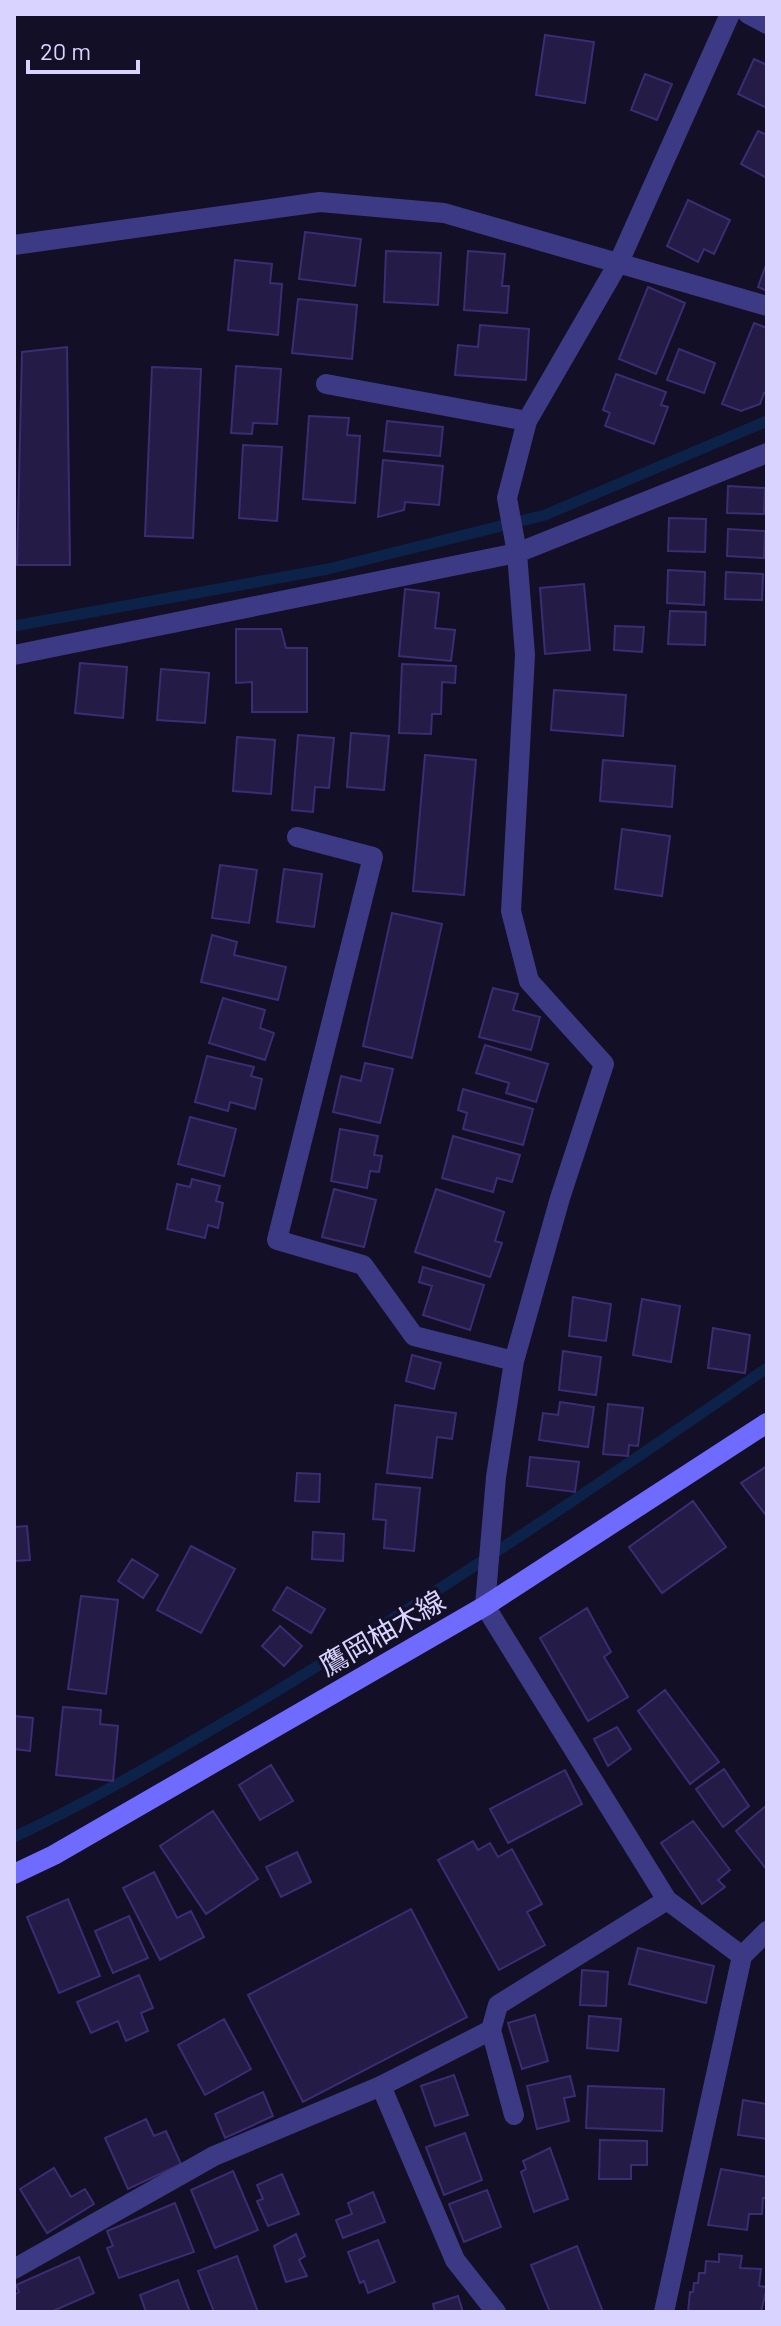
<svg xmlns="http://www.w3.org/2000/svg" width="781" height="2326" font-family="Barlow,'Noto Sans JP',sans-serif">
  <rect width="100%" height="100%" fill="#130f26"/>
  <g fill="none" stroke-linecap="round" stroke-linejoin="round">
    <!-- stream -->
    <path stroke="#0c2248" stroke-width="11" d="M14,626L328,569L545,515L767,421
      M14,1837C98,1798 177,1750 257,1703C433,1597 598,1485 767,1368"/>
  </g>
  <!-- building -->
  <path fill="#241b47" stroke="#3b2d73" stroke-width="2" d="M545,35L594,42L585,103L536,95Z
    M754,59L767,65V108L738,94Z
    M645,74L672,84L657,120L631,110Z
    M758,131L767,135V178L741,164Z
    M688,200L730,220L714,254L704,249L698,262L667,246Z
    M305,232L361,239L355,286L299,279Z
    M386,251L441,253L438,305L384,302Z
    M468,251L505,254L502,286H509L507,313L464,310Z
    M235,260L272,264L270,283L282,284L278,335L228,330Z
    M767,262V291L758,287Z
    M648,287L685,303L656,374L619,359Z
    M298,299L357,305L352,359L292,353Z
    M754,323L767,328V395L764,393L760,404L741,411L722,404Z
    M480,325L529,329L526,380L455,375L458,345L478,347Z
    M67,347L70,565H17L22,352Z
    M679,349L715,363L704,393L667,380Z
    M236,366L281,369L277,424L253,423L252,434L231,433Z
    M152,367L201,369L193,538L145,536Z
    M616,374L666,392L661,405L668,407L654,444L605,426L610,413L603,410Z
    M309,416L349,418L347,435L360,436L355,503L303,499Z
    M387,421L443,427L440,456L384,451Z
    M243,445L282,447L277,521L239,518Z
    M383,460L443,466L439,505L405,502L404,510L378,517Z
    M728,486L765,488L764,514L727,513Z
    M669,518L706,519L705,552L668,551Z
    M728,529L765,531L764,558L727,556Z
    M668,570L705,572L704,605L667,603Z
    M726,572L763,574L762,600L725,599Z
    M584,584L590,650L545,654L540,588Z
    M405,589L439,593L435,628L455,630L451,661L399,656Z
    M670,611L706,612L705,645L668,644Z
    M615,626L644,627L642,652L614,650Z
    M236,629H281L286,648H307V712H252V682L236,683Z
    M80,663L127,667L123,718L75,713Z
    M402,664L456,666L455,683L442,682L441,714H432L431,734L399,733Z
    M161,669L209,673L205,723L157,720Z
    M554,690L626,695L623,736L551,730Z
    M351,733L389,736L384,790L347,787Z
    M298,735L334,738L329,788L315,787L313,812L292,810Z
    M237,737L275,740L271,794L233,791Z
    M425,755L476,760L464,895L413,891Z
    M603,760L675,766L672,807L600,801Z
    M622,829L670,836L662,896L615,889Z
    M220,865L257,870L249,923L212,918Z
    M284,869L322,874L314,927L277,922Z
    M392,913L442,924L412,1058L363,1046Z
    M212,935L237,942L234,955L286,967L278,1000L201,982Z
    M493,988L518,994L513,1010L540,1017L531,1050L479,1037Z
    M223,998L265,1010L260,1028L274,1033L265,1060L209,1043Z
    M485,1045L548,1064L536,1102L506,1093L509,1083L476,1073Z
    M207,1056L254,1067L251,1076L262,1079L255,1109L230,1102L228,1111L195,1102Z
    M365,1063L393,1069L380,1123L333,1112L341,1076L361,1081Z
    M463,1089L533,1109L523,1145L463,1129L467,1113L458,1110Z
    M190,1117L236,1129L224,1176L178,1164Z
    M340,1129L378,1136L374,1155L382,1156L379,1172L370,1171L367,1188L331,1181Z
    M453,1136L520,1155L512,1182L497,1178L493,1192L442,1178Z
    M192,1179L220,1186L216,1201L223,1203L218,1228L208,1225L205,1238L167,1229L177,1184L190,1187Z
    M334,1189L376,1200L364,1247L322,1237Z
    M436,1189L504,1212L495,1241L502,1243L490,1277L415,1252Z
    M423,1267L484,1285L470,1330L423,1315L432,1286L419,1282Z
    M573,1297L611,1304L606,1341L569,1336Z
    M642,1299L680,1306L671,1362L633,1355Z
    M713,1328L750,1335L745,1373L708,1368Z
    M563,1351L601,1357L596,1395L559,1390Z
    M412,1355L441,1363L434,1389L406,1381Z
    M560,1402L594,1407L588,1447L539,1440L543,1413L558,1415Z
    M608,1404L643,1408L638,1446L629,1445L628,1456L603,1454Z
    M395,1405L456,1413L452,1439L437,1437L432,1478L387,1473Z
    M530,1457L579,1462L575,1492L527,1486Z
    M767,1466V1512L765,1514L741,1483Z
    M297,1473L320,1474L319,1502L295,1501Z
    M376,1484L420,1488L414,1551L384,1548L386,1520L373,1519Z
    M693,1501L726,1547L662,1593L629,1547Z
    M27,1526L30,1560L14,1561V1527Z
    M313,1532L344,1534L343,1561L312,1559Z
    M191,1546L235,1569L201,1633L157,1610Z
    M132,1559L158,1575L143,1598L118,1581Z
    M287,1587L325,1609L311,1633L273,1610Z
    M81,1596L118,1600L106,1694L68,1689Z
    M587,1608L611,1652L604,1657L628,1697L588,1721L540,1638Z
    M280,1626L302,1646L284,1666L262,1646Z
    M665,1690L719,1762L690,1784L638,1711Z
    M63,1707L101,1710L100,1724L118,1726L113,1781L56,1775Z
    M14,1716L33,1718L30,1751L14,1749Z
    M617,1727L631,1749L608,1766L594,1739Z
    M271,1765L293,1801L260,1820L239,1785Z
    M724,1769L749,1806L723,1827L696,1789Z
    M565,1770L582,1804L508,1843L490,1809Z
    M767,1805V1870L736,1831Z
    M213,1811L258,1879L206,1914L160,1846Z
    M693,1821L730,1870L718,1880L725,1887L702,1904L661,1843Z
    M473,1841L478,1850L490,1843L498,1857L512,1849L542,1904L527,1912L545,1945L499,1970L438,1860Z
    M297,1852L311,1882L281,1897L266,1867Z
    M154,1872L177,1918L191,1911L204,1937L160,1960L123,1888Z
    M68,1899L100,1976L59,1993L27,1917Z
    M411,1909L467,2017L303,2102L248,1995Z
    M129,1916L148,1958L113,1973L95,1931Z
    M638,1948L714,1966L706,2003L629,1984Z
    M582,1970L608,1972L606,2006L580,2005Z
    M139,1975L153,2008L141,2013L148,2031L126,2041L118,2021L91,2033L77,2002Z
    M535,2015L548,2061L522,2069L508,2023Z
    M589,2016L621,2019L618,2051L587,2048Z
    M224,2019L251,2069L205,2095L178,2045Z
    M454,2075L468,2115L435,2126L421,2086Z
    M570,2076L575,2096L564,2098L569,2121L537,2129L527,2086Z
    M588,2086L664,2089L662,2131L586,2128Z
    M263,2092L273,2116L225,2138L215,2114Z
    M743,2100L767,2104V2139L738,2135Z
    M146,2119L154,2136L166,2131L181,2164L128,2189L105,2138Z
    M465,2133L482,2180L444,2195L426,2147Z
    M600,2140L647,2141V2165H631V2179H599Z
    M550,2148L568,2199L534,2212L521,2172L526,2169L523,2161Z
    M54,2168L71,2197L85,2189L94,2204L47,2233L20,2189Z
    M721,2169L767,2177V2198H763L762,2214H749L747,2230L708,2225Z
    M233,2171L258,2230L215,2248L191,2190Z
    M282,2174L299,2214L268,2226L257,2201L263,2199L257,2185Z
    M487,2190L501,2227L464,2242L449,2204Z
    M373,2192L385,2222L343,2238L336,2220L352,2214L348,2203Z
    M175,2203L194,2252L119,2278L107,2248L113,2246L107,2231Z
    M296,2234L305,2256L299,2260L307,2276L286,2282L274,2246Z
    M378,2240L395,2282L368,2293L364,2281L360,2283L348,2252Z
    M577,2246L603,2312H550L531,2265Z
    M719,2254L742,2256L740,2268L761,2269L759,2286L767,2287L761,2312H688L690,2292H693L694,2283H698L699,2273H705L706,2261L719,2262Z
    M237,2256L258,2312H214L198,2271Z
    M79,2257L94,2293L51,2312H14V2295L19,2292L16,2285Z
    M178,2280L190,2312H146L140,2295Z
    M458,2296L463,2312H435L433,2304Z"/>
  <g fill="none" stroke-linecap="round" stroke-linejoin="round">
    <!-- service -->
    <path stroke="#3d3a85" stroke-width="20" d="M14,2269L214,2156L381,2086L491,2030"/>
    <!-- minor -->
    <path stroke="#3d3a85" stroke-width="20" d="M730,14L619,262L527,421L507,498L517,553L525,655L511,911L529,981L604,1064L560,1198L514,1361L496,1477L485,1606L667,1900L742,1956
      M748,14L767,24
      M14,245L320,202L444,213L767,306
      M326,384L527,421
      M14,655L517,553L767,453
      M297,837L373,857L277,1240L363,1265L414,1336L514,1361
      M381,2086L455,2260L496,2312
      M514,2115L491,2030L498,2005L667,1900
      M664,2312L742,1956L767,1931"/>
    <!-- secondary -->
    <path stroke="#6f6bff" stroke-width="20" d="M14,1874L54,1855L485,1606L767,1423"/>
  </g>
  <g text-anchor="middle" stroke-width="7" stroke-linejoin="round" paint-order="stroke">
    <!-- street labels -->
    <g font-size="28" fill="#d9d4ff" stroke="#130f26">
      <text transform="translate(382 1633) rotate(-30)" y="10">鷹岡柚木線</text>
    </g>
  </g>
  <!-- border -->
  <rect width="781" height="2326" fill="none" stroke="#d9d4ff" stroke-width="32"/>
  <!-- scale -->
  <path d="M28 60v12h110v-12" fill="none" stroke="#d9d4ff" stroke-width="4"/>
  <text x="40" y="60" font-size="24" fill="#d9d4ff" stroke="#130f26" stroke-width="6" paint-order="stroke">20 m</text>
</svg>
